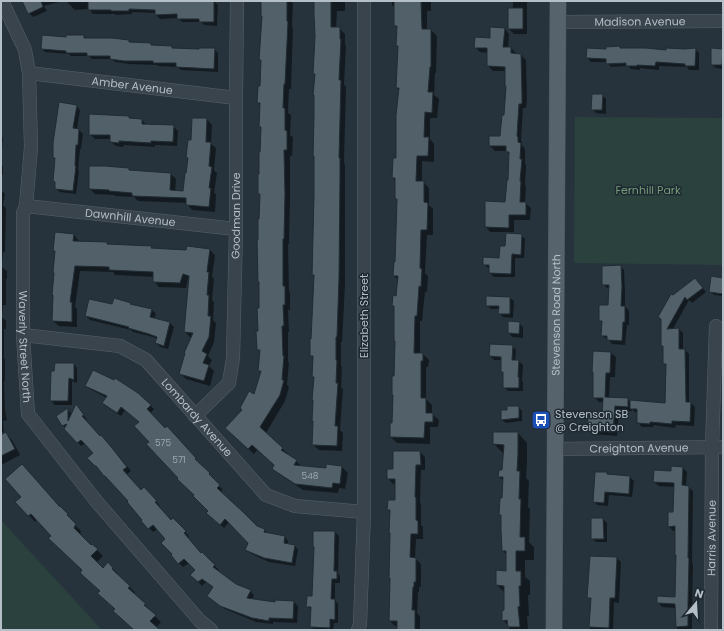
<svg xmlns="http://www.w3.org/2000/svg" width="724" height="631" font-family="Poppins,sans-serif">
  <rect width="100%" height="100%" fill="#26333c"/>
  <!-- green -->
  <path fill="#2b413e" d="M575,117L723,118V265L574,263Z
    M1,520L102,630H1Z"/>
  <!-- shadow -->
  <path fill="#0007" d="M23,1H63L44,6L47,11L33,17L29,13Z
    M67,1H214L218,5L217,26L204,25L201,22H182L178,18L160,19L156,15V13L132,12V14L116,15L115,14H93L89,9L75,10L67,2Z
    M262,1H292L293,4L292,27L293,28L291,89H289L288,113L291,115L290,135L293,137L292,156H290V200L289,244H288L289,291L290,292V310H288L289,332H288V362H289L287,385L289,387L285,401L266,433L288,454L287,455L296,461L302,467L327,469L342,467L348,473L345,489L339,488L338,493L303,490L279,474L273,469L275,466L258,449L254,454L232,434L255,396L262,372L259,370L261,352L258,349L260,309L261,195L259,193L262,128L260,127L261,105L258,103L261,87L262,62L260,60L263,17L262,16Z
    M315,1H345V11H337L336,28H339L345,34V44L346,46L344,85L346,86L344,163L345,164V285L342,342H341V366L342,367L341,388L343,389L340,430L343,433L342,451L319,450L313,445L315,378L313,376L314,358L311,355L315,276L313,275L316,75L314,74L316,36Z
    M392,1H431V11H427V30H431L437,36L436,73H435L434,95L439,99L437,118H430V139L434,144V162L422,161V182H423L429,188V205L433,209V235H427L425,273L428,276L427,292H425L422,321H420V354H423L429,360L428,367H426V399L432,405V414L439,420L438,427H430V444L397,443L391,437L393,424L394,396L393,395L395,377L396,342L395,341V307L393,306L397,297L399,281L394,276L396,263L398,200L396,199V181L393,178L397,159L400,90L397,88L399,47L397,45L398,28L395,26V8L392,5Z
    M513,1H527V34H514L509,29L513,9Z
    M505,29L509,34L508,48H511L516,53V55H521L526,60L527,99L526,108H523L521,141L522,142V145L525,149V164L526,165L525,186L526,187L525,203L531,208L530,220H514V232H490L486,227V202L506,203L509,181L510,155L507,151H495L490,146L501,137L505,116L507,87L506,71H493L488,66V53L480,52L475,47L491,39Z
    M84,36L87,39L129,41L131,43L150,44L153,46L172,47L174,49L200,50L214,49L218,53V72L181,70L177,67L158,66L157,65L129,64L115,62L112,59H92L89,56H71L69,54L45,52L42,49L67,38Z
    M620,47L622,49L666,51L695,49L699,53V70H689L687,67L659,66V70L640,68V70L631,69L628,66L611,67L607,62H591L587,58L607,50Z
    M712,49L723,50V69L716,68L712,65Z
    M602,95L606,99V114L596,113L592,109Z
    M1,102L2,103L1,117Z
    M76,106L80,110L77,129L79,130L83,134L81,149H80L78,170L79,171L76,194L60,192L56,189V184L54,181L56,160L54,158Z
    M129,117L131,120H142L147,125L173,126L178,131L177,146L155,145V147L124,145L123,147L116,146L111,142V139H95L90,134Z
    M207,119L212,125L211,144L216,148L214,170L217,173L214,193L216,194L215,212L192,210L187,204V203L138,201L134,197L115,196L114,195L95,194L90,189V167L129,169L131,171L171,174L176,179L175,192H184L192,141Z
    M1,137L3,138L2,149H1Z
    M1,164L3,166V175H1Z
    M1,190L5,194L3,205L6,208L5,252H3L2,267L7,271V279H6V305H3L2,317L6,321V329H4V358L5,359V381H4L5,411L7,420L3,421L4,432L1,433Z
    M56,233L74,235L79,241V242L106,243L109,245L151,247L153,250L187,251L210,250L215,255L212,277L214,279L212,300L214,302L213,320L216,323L214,342L208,356L212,360L209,366L214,371L210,386L186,379L180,373L192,337H190L185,332L190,280L188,279L186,288L159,287L154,281V277L115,275L113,272L80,271L75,307L77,309V327L59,326L53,321L54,296L53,295L56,253L54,251Z
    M521,235L525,239L524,258H515V277H494L490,273V268H488L484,264L500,259L506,247Z
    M620,266L624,270L625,292V306L629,311V325H627L625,345L612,344L608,339H606L602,335L603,324L600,321L609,306L610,288H607L603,284Z
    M723,279V296L714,295L710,291Z
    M698,283L706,292L692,303L689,300L673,329H679L683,333V350H685L689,354V403H691L695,407L694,426L676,425L675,428L654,425L653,427H642L638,423V412H635L632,409V411H619L617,436L593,434L588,429L603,419L604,402H599L594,397V352L611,353L616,357L615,377H610L609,398L627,399L630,401L666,404L667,366L664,364V347L662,345L673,296Z
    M510,298L514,301L513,318L503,317L499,313V309H491L487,305Z
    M130,304L132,305L152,310L156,314L154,319L170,323L174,327L168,349L160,347L156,343L157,339L153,337L133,332L131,330L90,320L86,316L113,305Z
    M519,323L523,327V338L512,337L509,333Z
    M512,346L516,350L515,361H519L523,365L522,381L523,382V391H508L504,387V372L502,360H494L490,356Z
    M74,364L77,368V383L72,381V405H55L51,401L55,372Z
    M86,385L150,405L154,409L150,414L165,429L171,432L199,463H198L213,478L212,479L223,490L220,492L256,527L265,530L268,534L285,537L288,541V545L295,546L298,550L295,566L269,562L250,553L246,549L249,542L229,522L224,528L208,513L209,511L179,478L150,442L140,423L125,410L121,416L107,407L103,403L107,398L90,389Z
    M76,406L80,409L87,420L86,421L100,437L116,453L131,471L126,475L141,491L148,492L160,506L159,507L171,521L173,520L189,536L188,538L202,554V553L219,570L217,571L235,585L250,591L254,595L252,600L275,603L294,602L298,606L297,623L273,622V624L256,622L225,609L212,600L208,596L214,588L206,582L202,586L192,575L196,570L189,563L183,567L179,563L172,555L174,554L167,539L158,529L153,532L149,528L143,521L144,520L129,501L96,466L95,453L86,443L81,446L63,425L58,416L68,410L72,414Z
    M518,407L522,411V421L506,423L502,420L508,411Z
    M518,433L527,443V464L526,478L529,481L528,507L530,509L529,542L534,547V560H525V577L530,581V595H528L529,616H527L528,630H509V626L503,620L505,611V593L497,585L507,572V555L503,551L502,516L500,515L503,499L504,481L499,477L502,471L504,453H503L494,444Z
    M6,434L12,440L20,455L1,465V436Z
    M420,452L425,457V470H421L420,502L421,504V525L423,527V539H416L415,558L421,564V587H419V592H418L417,613L420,616V630H398V626H395L390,621L391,579V512L388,509L396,501V484H393L388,478L394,470Z
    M683,468L687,472L686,487H688L693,491L692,563L693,564L692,608V630H677L676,608L662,607L658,603L676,598V531H673L669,526L674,513L675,487L659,486L654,482L672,472Z
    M606,473L608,475L630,477L634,481L632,497L609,495L608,506L597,505L594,501Z
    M17,502L60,508L73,521L72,522L81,531L80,535L91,547L92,545L103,556L96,563L103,569L108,564L118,574L117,576L135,592L134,594L151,611L150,612L161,622L156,628L158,630H130L132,628L84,571L37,520L35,522Z
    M603,519L607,523V542H596L592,538Z
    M335,532L339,536L338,573L340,576V583H335V600L338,604V623H334L333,630H315L311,627V610L308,606L313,597Z
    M617,558L621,562L619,603L614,602L613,630H590L591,600L588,597Z"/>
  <!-- building -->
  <path fill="#516069" stroke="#202b33" d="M22,1H41L43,7L28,14Z
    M88,1H214V22H199V19H177V14L155,15V10L129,9V11H111V10H88Z
    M261,1H287V21L288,22L285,84H284L283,108H285V130L287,131V150H284L285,194L284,239H283V286H285V305H283L284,326H282L283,356H284L282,380H284L280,395L260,427L283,448L281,450L297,460L294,465L326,468V464L342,466L340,484L333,483L332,488L295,484L272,469L274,465L252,445L248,449L225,428L242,410L240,408L249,391L254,394L261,371H258L260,350H257L256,331H258L257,308H259V282H258L257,240H258V219H259L260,194H258V174H259V152H260L261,127H259L260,103H257L258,86H260L261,60H259L262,16H261Z
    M314,1H331V27H340V39H341L339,80H341L339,158H340V178L339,278L337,337H336V360H337L336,383H338L335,426H338L337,446L312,445L313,421H312L313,400H312L314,377H312L313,356H310V339H311L314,275H312L314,195V156H313L314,116V95H313L315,74H313L315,36L314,15Z
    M394,1H421L422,29H431V67H430L428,92H433L432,113L425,112L424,137H429L428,156H417L416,181H424V202L428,203L427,230H421L420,268L422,269L421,287L419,286L417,316H415L414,353H423V361H421V398H426V413H433V422H425L424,438L390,437V423H392L393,395H392V376H394L395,341H394V306H392L393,295L396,296L398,276H393L394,261L395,262L397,199H395V178H392L393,158H396V115L399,88H396L398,46H396L397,26H394Z
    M508,8H523V29H508Z
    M490,27L505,28L503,47H511V53L521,54L522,94V104H519L517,136L518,137V142L521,143L520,159H522L520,181H521L520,202H526V215H509V228L485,227V201L505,202L507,180H508L509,152H506V146H489V136H500L502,115H504L506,86H505V67L487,66V48H474L475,37L490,38Z
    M42,35L66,37V35H84V38H112L129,40V42L151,43V45L172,46V48L199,49V48H215L214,69L176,67V63H153V61H124L110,59V56H87V53H66V51L41,49Z
    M620,46V48H646L666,50V48L685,49L696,48L695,66H685V64L656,62L655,66L637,65V66H626V63L606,64V59L586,58L587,48L606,49V47Z
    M711,48L723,49L722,65H711Z
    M592,94H603L602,110H591Z
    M59,102L77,105L73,128L79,129L78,145H76L75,166H76L73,191L55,189V182L53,181L55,158H53V143Z
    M89,114L129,116V118L142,119V124L174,125L173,142L151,141V143L119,141V143L110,142V135H89Z
    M192,118H207L206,142H211L209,166L212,167L209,188H211L209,207L186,205V198L132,196V193L109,191V190L89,189V166H105L129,168V170L171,173L170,190L183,191L185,173H186L188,158L186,157L188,140H191Z
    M55,232L74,234L73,241L107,242V244L152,246L151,248L186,250L187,246L210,249L207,272H209L207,295H209L208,316H211L209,337L202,351L207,354L203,363L209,365L204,381L179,374L185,353H184L193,333L184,332L189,276L183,274L180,283L153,282V272L109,270V267L75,266L70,302H72V322L52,321L53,295H52L54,273L53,272L55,251H53Z
    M506,233L522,234L521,255L512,254L511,274L489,273V265H483V257L499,258L500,246H505Z
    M621,265L622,287L621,306H625V322H623L622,341L607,340V336H601L602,321H599V305H608L609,285H602V266Z
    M711,276L723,278V294L709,292Z
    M695,278L703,288L687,300L685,297L667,329L679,328V349H685L686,402H691L690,422L672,421V424L650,422V424L637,423V409H630V400L665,403L666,364H663V346H661V319L658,317L671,294L673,295Z
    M486,296L510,297V314H498L499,306H486Z
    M114,298L131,303L130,304L152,309L150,317L170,322L164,346L155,343L157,337L149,334L128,328L129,327L85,316L89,299L112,304Z
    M508,321L520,322L519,334L508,333Z
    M490,344L513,345L512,360H519L518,377H519V388H503V372H501V357L489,356Z
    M593,351L611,352L610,373H606L605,397L628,398V407L615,406L613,432L587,430L588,417L602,418L603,398H593V372H592Z
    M55,363H74V380L69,378L68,401H50L51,371H54Z
    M93,370L114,380L115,378L138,393L151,405L147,409L165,428L167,426L196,458L195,459L210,473L209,474L220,485L217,488L243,512L257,526L265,529L264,532L285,536L284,543L295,545L292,563L264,558L245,550L248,543L225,519L220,525L206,513L208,511L193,496L194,495L177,479L178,478L146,444L149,442L134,426L139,422L121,407L117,413L102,403L107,396L85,386Z
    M76,404L84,415L82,416L100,436L101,435L112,448L127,467L123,470L141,490L144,487L157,501L155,502L171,520L173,518L186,531L184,533L201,553L202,552L215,565L213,567L236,584L251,590L247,598L275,602V600L294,601L293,619L269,618V621L252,618L220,606L207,596L213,587L202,579L198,582L190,575L195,570L184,559L178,564L171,555L172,554L161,543L165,539L153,525L148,529L141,521L142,520L127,502L128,501L105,476H104L96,466H95L87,458L93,453L81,440L77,443L64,429L67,424L62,426L56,416L68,408V421Z
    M507,406H519V418L501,420V410H507Z
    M6,432L15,449L1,456V435Z
    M493,432H518V454L517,471H520L519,499H521L520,537H525V551H516V571H521V586H519L520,606L518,607L520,627H508L507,620L502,621V611L504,610V586L496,585V570L506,571V551H502L501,530V515H499L500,498H502L503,477H498L499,470H502L504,445L493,444Z
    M393,451H420L421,465H416L415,497H416V520L418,521V534H411L410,557L416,558V582H414V587H413L412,610H415V630H397V621H389L390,578H389L390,533H389L390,510H387L388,500H395V479H387V469H393Z
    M22,464L60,507V506L68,514L67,515L76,524L74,528L91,545L92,544L98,549L91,556L103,568L108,562L113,568L112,569L130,586L128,588L146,604L144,605L156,615L150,621L160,630H134L113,611L115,609L97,593L100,591L80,573L82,570L48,538L51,536L31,514L28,516L15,502L21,497L5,479Z
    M671,466L683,467L682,485L689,486L688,558H689L688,603V626L676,627L675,604L657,603V596L675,597L676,555H675V526L668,527V512H673L674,483L653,482L654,470L671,471Z
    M595,472H607V474L630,476L629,494L605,492L604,503L593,502Z
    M591,518H603L604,539H591Z
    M313,531H335L334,571H337V579H332L331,599H335V620L330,619V628L310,627L311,607H306L307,596H312L314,547H313Z
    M590,556L617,557L615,598H610L609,628L589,627L591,598H587Z"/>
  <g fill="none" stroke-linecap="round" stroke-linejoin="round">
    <!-- minor casing -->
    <g stroke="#57626a" stroke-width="14">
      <g id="minor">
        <path id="s1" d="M2,1L25,50L29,73L31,147L26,206L23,213V335L28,414L97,502L200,621L211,630"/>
        <path id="s2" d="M558,22L723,21"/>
        <path id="s3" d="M29,73L236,98"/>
        <path id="s4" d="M26,206L236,229"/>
        <path id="s5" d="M23,335L120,346L146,360L266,495L295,506L364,512"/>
        <path id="s6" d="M195,416L229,383L233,358L236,229V98L237,1"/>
        <path id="s7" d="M555,449L723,447"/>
        <path d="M358,630L360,624L364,512V1"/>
        <path id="s8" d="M711,630L712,447L716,326"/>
      </g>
    </g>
    <!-- major casing -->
    <g stroke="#455058" stroke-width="17">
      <g id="major">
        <path id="s9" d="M554,630L558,1"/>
      </g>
    </g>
    <!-- minor -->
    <use href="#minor" stroke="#39444c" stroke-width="13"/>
    <!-- major -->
    <use href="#major" stroke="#57636c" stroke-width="16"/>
  </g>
  <!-- icons -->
  <defs>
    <g id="bus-square" transform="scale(1)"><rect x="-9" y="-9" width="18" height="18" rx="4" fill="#1a4fb4" stroke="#1e2931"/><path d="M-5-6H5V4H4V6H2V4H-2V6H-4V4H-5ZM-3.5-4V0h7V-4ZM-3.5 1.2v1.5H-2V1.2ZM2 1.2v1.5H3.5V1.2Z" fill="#fff"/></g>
  </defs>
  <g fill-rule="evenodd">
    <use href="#bus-square" x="541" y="420"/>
  </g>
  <g text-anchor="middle" stroke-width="3" stroke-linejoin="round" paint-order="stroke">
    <!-- number labels -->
    <g font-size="9" fill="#9ca7b0">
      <text x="163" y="446">575</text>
      <text x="179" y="463">571</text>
      <text x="310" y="479">548</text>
    </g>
    <!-- street labels -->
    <g font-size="11" fill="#b5bfc7" stroke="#1e2931">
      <text dy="4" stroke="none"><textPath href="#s2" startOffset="82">Madison Avenue</textPath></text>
      <text dy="4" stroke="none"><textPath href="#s3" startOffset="104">Amber Avenue</textPath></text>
      <text dy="4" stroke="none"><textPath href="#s6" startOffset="215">Goodman Drive</textPath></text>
      <text dy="4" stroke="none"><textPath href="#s4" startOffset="105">Dawnhill Avenue</textPath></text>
      <text dy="4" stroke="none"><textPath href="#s9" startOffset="315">Stevenson Road North</textPath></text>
      <text transform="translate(364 316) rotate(-90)" y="4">Elizabeth Street</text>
      <text dy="4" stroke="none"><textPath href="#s1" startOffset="352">Waverly Street North</textPath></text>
      <text dy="4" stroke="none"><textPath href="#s5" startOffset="204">Lombardy Avenue</textPath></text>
      <text dy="4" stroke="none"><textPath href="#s7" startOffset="84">Creighton Avenue</textPath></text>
      <text dy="4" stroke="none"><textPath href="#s8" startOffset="92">Harris Avenue</textPath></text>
    </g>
    <!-- park labels -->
    <g font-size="11" fill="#759c78" stroke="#1e2931">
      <text x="648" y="194">Fernhill Park</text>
    </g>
    <!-- poi labels -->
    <g font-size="11" fill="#b5bfc7" stroke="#1e2931" text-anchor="start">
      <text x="555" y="418">Stevenson SB<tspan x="555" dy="13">@ Creighton</tspan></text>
    </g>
  </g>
  <!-- border -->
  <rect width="724" height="631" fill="none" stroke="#b5bfc7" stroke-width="4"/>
  <!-- north arrow -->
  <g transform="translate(696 603) rotate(18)" stroke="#1e2931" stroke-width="3" paint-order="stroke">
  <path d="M0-3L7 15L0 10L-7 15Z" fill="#b5bfc7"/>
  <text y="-6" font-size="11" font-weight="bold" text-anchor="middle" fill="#b5bfc7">N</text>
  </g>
</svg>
